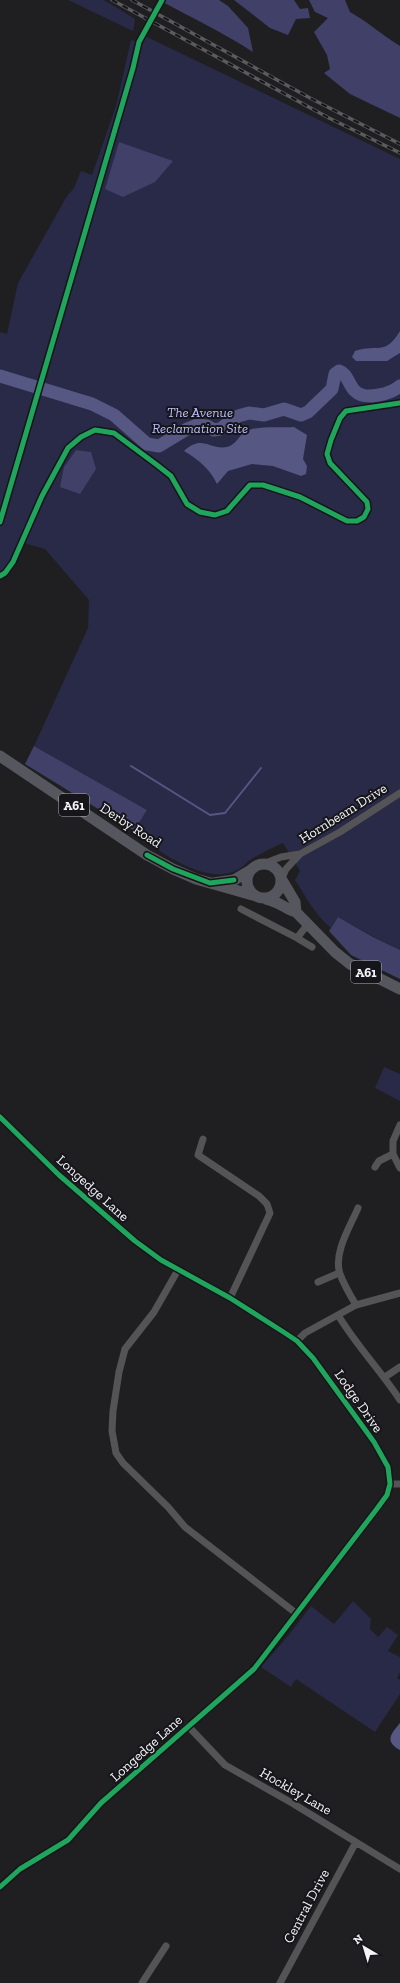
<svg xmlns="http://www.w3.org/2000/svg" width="400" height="1983" font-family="'Zilla Slab',serif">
  <rect width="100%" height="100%" fill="#1f1f22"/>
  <!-- green -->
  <path fill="#292948" d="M68,0H104L135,19L133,31Z
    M145,36L400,159V950L374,937L338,917L331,928C315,915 306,897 295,880L300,871L283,843C272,848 261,853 250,860C246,863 241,869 235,871C205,885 156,851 134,831L147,810L34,746L88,628L89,600L45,549L24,543L10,572L0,580V332L7,334L18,283L67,196L74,188L81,171L92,175L116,106L131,40L143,43Z
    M384,1067L400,1074V1101L375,1088Z
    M353,1601L371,1619L370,1629L378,1637L387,1627L398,1635L388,1651L400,1657V1672L397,1678L400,1680V1694L375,1732L296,1679L291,1687L261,1667L288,1636L311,1606L334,1624Z"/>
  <!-- forest -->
  <path fill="#404069" d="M162,0H219L228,6L248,28L253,52C224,33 192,18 161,1Z
    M234,0H294L300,9L308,8L310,18L296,19L288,35L270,28Z
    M309,0H345L350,12C368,22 382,35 400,46V118L350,94L324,73L330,69L327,55L314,32L328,18L315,12Z
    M119,142L173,161L155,182L123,197L105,189Z
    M76,450L91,452L96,469L80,494L60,487L64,467Z
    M34,746L147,810L134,831L25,764Z
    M338,917L373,937L400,950V979L351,955L329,931Z"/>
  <!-- water -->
  <path fill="#565783" d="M400,331V353L387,361H356L352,357L355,351C378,343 384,357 400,331Z
    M294,427L307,435L303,459L307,466L306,474L301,476L273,466L252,464L228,471L217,484C209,468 199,460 184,451C202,434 209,450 227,447C237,444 238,436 245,432C255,425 282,428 294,427Z
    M400,1723V1750C384,1741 391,1734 400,1723Z"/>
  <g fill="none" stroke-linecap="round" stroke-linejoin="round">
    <!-- stream -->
    <path stroke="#565783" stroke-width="2" d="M131,766L210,815L225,813L261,768"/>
    <!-- river -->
    <path stroke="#565783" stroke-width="13" d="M0,376L92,404L114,415L147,444L159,446L187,429L197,425L207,426L214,430L220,429L238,416L249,413L264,415L284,409L301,415L308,412L332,389L335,374L339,371C348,374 348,384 355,391C365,401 390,394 400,386"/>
    <!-- minor -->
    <path stroke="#545456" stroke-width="7" d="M263,864L281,857L300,854
      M282,878L286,869L300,854L340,832L400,793
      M241,909L297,938L308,924
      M297,938L312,947
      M0,1117L59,1175L135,1241L161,1260L230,1298L285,1333L297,1341L313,1358L374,1442L388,1467L390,1484L387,1495L376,1510L254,1669L101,1803L68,1840L20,1869L0,1887
      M203,1139L198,1155L259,1196L267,1204L270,1213L230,1298
      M393,1154L400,1168
      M375,1167L379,1161L393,1154V1141L400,1125
      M178,1270L154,1312L125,1349L119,1372L113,1411L112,1431L116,1453L123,1463L168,1507L185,1527L297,1614
      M318,1282L339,1273
      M356,1305C350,1295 344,1285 340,1274C333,1253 350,1227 358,1208
      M338,1315C356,1345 381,1371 400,1400
      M297,1341L305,1333L356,1305L400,1293
      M385,1377L400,1367
      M390,1484H400
      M188,1726L225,1765L292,1803L400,1869
      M142,1983L166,1946
      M280,1983L356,1842"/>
    <!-- highway -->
    <path stroke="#56565e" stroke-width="11" d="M0,756L147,855L173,869L196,879L256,896
      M247 881a17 17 0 1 1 34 0a17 17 0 1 1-34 0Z
      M282,880L295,902L296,912
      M214,883L234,880L251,870
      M266,899C280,902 285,909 296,912L335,952L350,964L400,989"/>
    <!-- rail casing -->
    <g stroke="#5b5b5e" stroke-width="3.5">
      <path id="rail" d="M112,0L329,118L400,153
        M132,0L310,98L400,144"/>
    </g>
    <!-- rail -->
    <use href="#rail" stroke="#15151a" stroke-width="2" stroke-dasharray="6" stroke-linecap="butt"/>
    <!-- cycleway casing -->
    <g stroke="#15151a" stroke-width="8">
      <path id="cycleway" d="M0,522L133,68L139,42L162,0
        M0,576L5,573L13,562L42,496L68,448L81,437L95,430L114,433L157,465L171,476L187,504L200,512L215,515L227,511L250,485H263L300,497L347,521H357L364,517L368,509L367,502L330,463L327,454L331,440L340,418L346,411L400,403
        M147,855L173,869L210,883L234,880
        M0,1117L59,1175L135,1241L161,1260L230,1298L285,1333L297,1341L313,1358L374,1442L388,1467L390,1484L387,1495L376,1510L254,1669L101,1803L68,1840L20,1869L0,1887"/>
    </g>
    <!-- cycleway -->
    <use href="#cycleway" stroke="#20a55d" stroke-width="5"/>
  </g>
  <g text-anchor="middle" stroke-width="4" stroke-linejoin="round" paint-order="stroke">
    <!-- shield labels -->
    <g fill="#15151a" stroke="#b1b1b5" stroke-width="1">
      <rect x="59" y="794" width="30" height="22" rx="3"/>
      <rect x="351" y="961" width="30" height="22" rx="3"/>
    </g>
    <g font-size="13" font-weight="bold" fill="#f4f4f8">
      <text x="74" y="810">A61</text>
      <text x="366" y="977">A61</text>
    </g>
    <!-- park labels -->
    <g font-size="14" font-style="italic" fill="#bcbffc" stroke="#15151a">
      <text x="200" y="417">The Avenue<tspan x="200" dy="16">Reclamation Site</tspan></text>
    </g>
    <!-- street labels -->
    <g font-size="14" fill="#f4f4f8" stroke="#15151a">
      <text transform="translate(343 813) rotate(-32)" y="5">Hornbeam Drive</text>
      <text transform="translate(131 825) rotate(33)" y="5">Derby Road</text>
      <text transform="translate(93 1188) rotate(42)" y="5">Longedge Lane</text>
      <text transform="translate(359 1401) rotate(55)" y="5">Lodge Drive</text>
      <text transform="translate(146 1748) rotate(-42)" y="5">Longedge Lane</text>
      <text transform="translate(296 1791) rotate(30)" y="5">Hockley Lane</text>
      <text transform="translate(306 1906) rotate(-62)" y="5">Central Drive</text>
    </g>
  </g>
  <!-- north arrow -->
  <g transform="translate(364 1947) rotate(322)" stroke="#15151a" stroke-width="3" paint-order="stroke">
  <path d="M0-3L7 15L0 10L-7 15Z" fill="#f4f4f8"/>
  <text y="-6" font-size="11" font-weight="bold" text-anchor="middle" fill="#f4f4f8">N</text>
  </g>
</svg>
